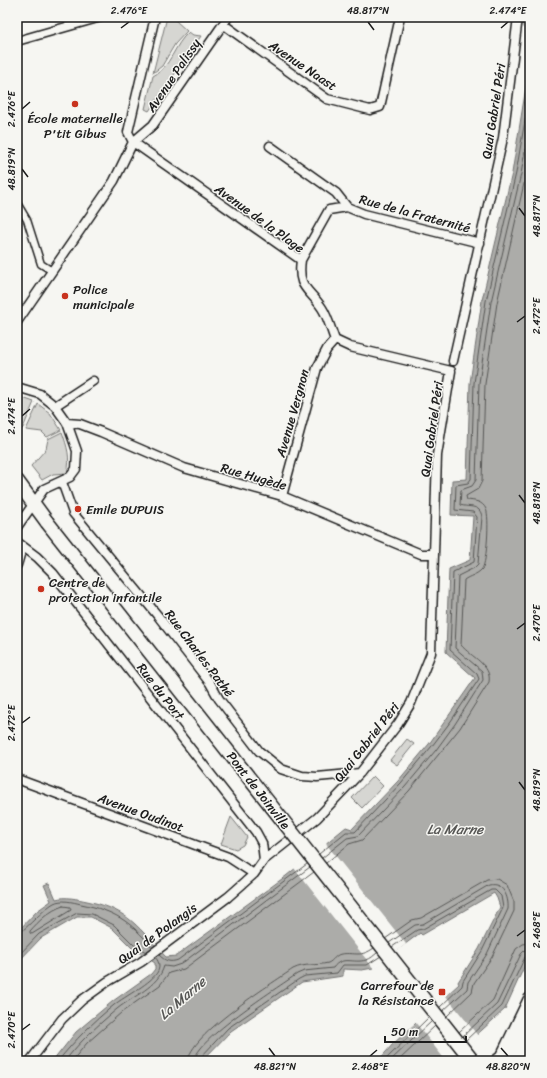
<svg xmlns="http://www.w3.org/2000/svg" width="547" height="1078" font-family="Sriracha,sans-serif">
  <rect width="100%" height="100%" fill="#f6f6f2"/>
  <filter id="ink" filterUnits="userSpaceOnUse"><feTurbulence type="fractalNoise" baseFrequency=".025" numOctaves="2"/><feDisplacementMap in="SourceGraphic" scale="8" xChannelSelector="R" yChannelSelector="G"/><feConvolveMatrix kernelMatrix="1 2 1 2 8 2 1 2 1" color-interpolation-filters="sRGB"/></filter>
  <g filter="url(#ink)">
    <!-- green -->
    <path fill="#d6d6d2" stroke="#797977" d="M167,17L175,20L187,31L175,44L162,66L153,73Z
      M189,32L193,35L201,36L149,111L145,109L153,76C171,68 174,44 189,32Z
      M17,396L34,402L23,428L21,430L17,429Z
      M38,404L50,413L61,430L47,437L42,432L26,430Z
      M62,432C67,446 71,458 67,473L53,474L42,480L31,466L46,449L48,439Z
      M407,739L414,744L397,765L390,760Z
      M373,776L383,786L362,808L352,798Z
      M231,817L247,837L243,845L236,849L221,844Z"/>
    <!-- water -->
    <path fill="#acaca9" stroke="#727271" d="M530,62V954L505,1009L448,1061H378L393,1044L459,984L458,982L479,949L500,907L497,898L494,893L422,935L420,933L373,968L362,970L343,969V976L302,982L231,1031L202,1061H53L76,1032L113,1001L151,974L155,969V963L132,948L112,928L91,917H77L41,938L17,963V932L37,911L51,901L44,885L49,883L56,899C66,896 77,899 87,901C130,910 138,928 166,957L176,956L286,876L346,827L352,829L398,781L429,744L475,678L446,652L449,569L470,560L473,516L451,515L452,480L467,479L470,383L482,300L512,173Z"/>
    <!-- pier -->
    <path fill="#f6f6f2" d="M326,841L327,845L406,944L374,969L294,868H292Z
      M447,993L446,996L479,1037L451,1061H446L415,1022Z"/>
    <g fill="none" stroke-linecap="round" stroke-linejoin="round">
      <!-- shore -->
      <path stroke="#565654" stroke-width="1" d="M319,854L346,832H355L401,783L432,746L451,721L479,679L477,674L450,650L453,572L474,562L477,517L473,512L455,510L456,485L468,483L471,479L474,383L486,301L516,173L530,91
        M322,858L347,838L358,836L405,787L436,750L455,724L483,680L482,671L455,648L458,576L474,568L478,564L482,517C480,504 470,508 460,505L461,490L472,486L476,480L479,383L491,302L521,174L530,122
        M326,863L349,844L362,840L409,791L460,728L489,682C492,665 471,657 461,645L464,580C469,576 477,575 482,569C487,562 490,516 486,509C482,501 475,501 467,500L466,496L478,489L482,481L485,384L497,303L530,157
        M63,906L70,907L71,910L32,934L30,933V931C39,921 50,910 63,906Z
        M17,934C23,933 44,908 54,903C61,899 73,902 81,904C115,911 130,921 152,947
        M385,939L412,920L421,918L487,880L497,879L507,885L514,902V911L492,957L474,983L472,992L447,1016
        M389,943L415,925L423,924L489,885C503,882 509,897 508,909L487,954L468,982L467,989L443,1011
        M392,947L417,930L423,929L491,890H495L501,896L503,908L482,951L463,981L462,986L440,1007
        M159,955C165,961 170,963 178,960L307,864
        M17,957L39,934L77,913L92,914L114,925L134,945L146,952
        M459,1032L493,1000L516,949L523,944L530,943
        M463,1036L497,1004L521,954L525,950L530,949
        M466,1040L502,1006L525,957L530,954
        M58,1061C76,1039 92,1023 114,1005C125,996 152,983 158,971C160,966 159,961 155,957
        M65,1061C80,1041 98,1025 117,1009C133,996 158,987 164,966L172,967L181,964L310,867
        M72,1061L87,1043L122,1012L160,985L169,973L184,969L314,872
        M188,1061C189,1035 271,984 293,969C305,963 316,966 328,963C333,961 335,955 341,954C356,952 360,958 374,948
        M194,1061C196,1039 277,988 297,974L304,971L333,968C342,955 353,964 366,960C371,959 374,955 377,953
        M199,1061L201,1057L228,1028L299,979L305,976L337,973L343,965H367L381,956
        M384,1061L429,1017
        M390,1061L432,1021
        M398,1061L435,1026"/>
      <!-- pedestrian casing -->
      <g stroke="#1c1c1c" stroke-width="9">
        <path id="pedestrian" d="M17,203L27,220L41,264L52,271"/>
      </g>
      <!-- minor casing -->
      <g stroke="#1c1c1c" stroke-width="11">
        <path id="minor" d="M223,24L327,99L370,110L380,107L400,17
          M17,41L101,17
          M133,142L128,132L155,17
          M270,146L336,193L347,207
          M301,260L329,210L347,207L364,214L480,243
          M17,322L114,181L133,142L153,125L228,17
          M453,361L503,138L518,17
          M17,387L40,394L55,406L67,423L77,451L76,469L70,477L44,489L17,527
          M55,406L93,381
          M67,423L80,424L101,432L184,468L282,496L421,554H433
          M62,482L73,513L158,616L210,683L219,699L259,751L281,769L302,776L317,777L360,773
          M282,496L317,368L327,349L335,340
          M17,542L37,557L53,573L256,832L262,843L264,860
          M17,565L22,548
          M17,779L228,857L254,874
          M30,1061L62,1019L82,1000L107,982L141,962L228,897L254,874L264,860L317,818L360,773L398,724L411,703L431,653L437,455L451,371L350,347L335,340C331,330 328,317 322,308C309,288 297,289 301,260L133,142"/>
      </g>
      <!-- primary casing -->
      <g stroke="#1c1c1c" stroke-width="16">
        <path id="primary" d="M17,481L47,522
          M498,1061L502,1058L530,1000
          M515,1061L530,1028"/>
      </g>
      <!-- pedestrian -->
      <use href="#pedestrian" stroke="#f6f6f2" stroke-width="6"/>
      <!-- minor -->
      <use href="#minor" stroke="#f6f6f2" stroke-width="8"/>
      <!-- primary -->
      <use href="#primary" stroke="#f6f6f2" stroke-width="13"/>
      <!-- primary-bridge casing -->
      <g stroke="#1c1c1c" stroke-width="16" stroke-linecap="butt">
        <path id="primary-bridge" d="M47,522L471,1059"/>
      </g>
      <!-- primary-bridge -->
      <use href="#primary-bridge" stroke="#f6f6f2" stroke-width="13"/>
    </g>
  </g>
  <!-- ticks -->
  <path fill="none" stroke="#1c1c1c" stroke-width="1.5" d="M368,22L374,30M121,28L129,22M501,28L508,22M22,109L30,102M22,169L28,177M519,208L525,216M517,322L525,316M22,416L30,409M519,495L525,503M517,629L525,623M22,723L30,717M519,782L525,790M517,936L525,930M22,1030L30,1024M269,1048L275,1056M501,1048L508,1056M370,1056L377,1050"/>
  <!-- markers -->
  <g fill="#c8321e" stroke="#f6f6f2" stroke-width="1.5">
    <circle cx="75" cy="104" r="4"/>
    <circle cx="65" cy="296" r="4"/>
    <circle cx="78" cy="509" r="4"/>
    <circle cx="41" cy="589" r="4"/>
    <rect x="438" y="988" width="8" height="8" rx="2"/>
  </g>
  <g text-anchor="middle" stroke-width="3" stroke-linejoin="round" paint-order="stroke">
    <!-- street labels -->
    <g font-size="13" fill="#1c1c1c" stroke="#f6f6f2">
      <text transform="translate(303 65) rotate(34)" y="5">Avenue Naast</text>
      <text transform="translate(173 75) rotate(-56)" y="5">Avenue Palissy</text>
      <text transform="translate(493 111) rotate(-81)" y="5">Quai Gabriel Péri</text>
      <text transform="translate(415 213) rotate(15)" y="5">Rue de la Fraternité</text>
      <text transform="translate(260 218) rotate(36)" y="5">Avenue de la Plage</text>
      <text transform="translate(292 413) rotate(-74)" y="5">Avenue Vergnon</text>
      <text transform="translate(431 429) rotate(-82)" y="5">Quai Gabriel Péri</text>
      <text transform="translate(254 476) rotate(16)" y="5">Rue Hugède</text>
      <text transform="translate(200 653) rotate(53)" y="5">Rue Charles Pathé</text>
      <text transform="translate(161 691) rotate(52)" y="5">Rue du Port</text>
      <text transform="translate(366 742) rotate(-52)" y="5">Quai Gabriel Péri</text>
      <text transform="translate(259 790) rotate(52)" y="5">Pont de Joinville</text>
      <text transform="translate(141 812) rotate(20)" y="5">Avenue Oudinot</text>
      <text transform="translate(157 933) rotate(-36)" y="5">Quai de Polangis</text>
    </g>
    <!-- poi labels -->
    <g font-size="13" fill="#1c1c1c" stroke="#f6f6f2" text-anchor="start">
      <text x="75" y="123" text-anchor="middle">École maternelle<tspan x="75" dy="15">P'tit Gibus</tspan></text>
      <text x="73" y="294">Police<tspan x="73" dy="15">municipale</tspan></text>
      <text x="86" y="514">Emile DUPUIS</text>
      <text x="49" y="587">Centre de<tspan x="49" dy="15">protection infantile</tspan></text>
      <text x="434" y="990" text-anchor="end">Carrefour de<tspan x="434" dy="15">la Résistance</tspan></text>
    </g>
    <!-- water labels -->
    <g font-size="14" font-style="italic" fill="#565654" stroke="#f6f6f2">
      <text x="455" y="834">La Marne</text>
      <text transform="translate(182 998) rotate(-41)" y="5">La Marne</text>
    </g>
  </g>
  <!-- margin -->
  <rect width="547" height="1078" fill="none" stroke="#f6f6f2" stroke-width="44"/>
  <!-- scale -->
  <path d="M385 1036v6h81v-6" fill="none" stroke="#1c1c1c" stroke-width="2"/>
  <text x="391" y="1036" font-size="12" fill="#1c1c1c" stroke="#f6f6f2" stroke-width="3" paint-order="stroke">50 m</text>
  <rect x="22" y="22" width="503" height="1034" fill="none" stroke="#1c1c1c" stroke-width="1.5"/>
  <g font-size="10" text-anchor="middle" fill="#1c1c1c">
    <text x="129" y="14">2.476°E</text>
    <text x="368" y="14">48.817°N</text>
    <text x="508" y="14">2.474°E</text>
    <text transform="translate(11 109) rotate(-90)" y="4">2.476°E</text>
    <text transform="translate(11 169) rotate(-90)" y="4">48.819°N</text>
    <text transform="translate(536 216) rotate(-90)" y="4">48.817°N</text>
    <text transform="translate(536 316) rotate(-90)" y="4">2.472°E</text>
    <text transform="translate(11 416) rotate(-90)" y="4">2.474°E</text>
    <text transform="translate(536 503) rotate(-90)" y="4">48.818°N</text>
    <text transform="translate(536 623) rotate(-90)" y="4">2.470°E</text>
    <text transform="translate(11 723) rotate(-90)" y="4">2.472°E</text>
    <text transform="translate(536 790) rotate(-90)" y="4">48.819°N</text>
    <text transform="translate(536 930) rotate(-90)" y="4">2.468°E</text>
    <text transform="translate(11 1030) rotate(-90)" y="4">2.470°E</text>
    <text x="275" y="1070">48.821°N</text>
    <text x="370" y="1070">2.468°E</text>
    <text x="508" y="1070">48.820°N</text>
  </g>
</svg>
